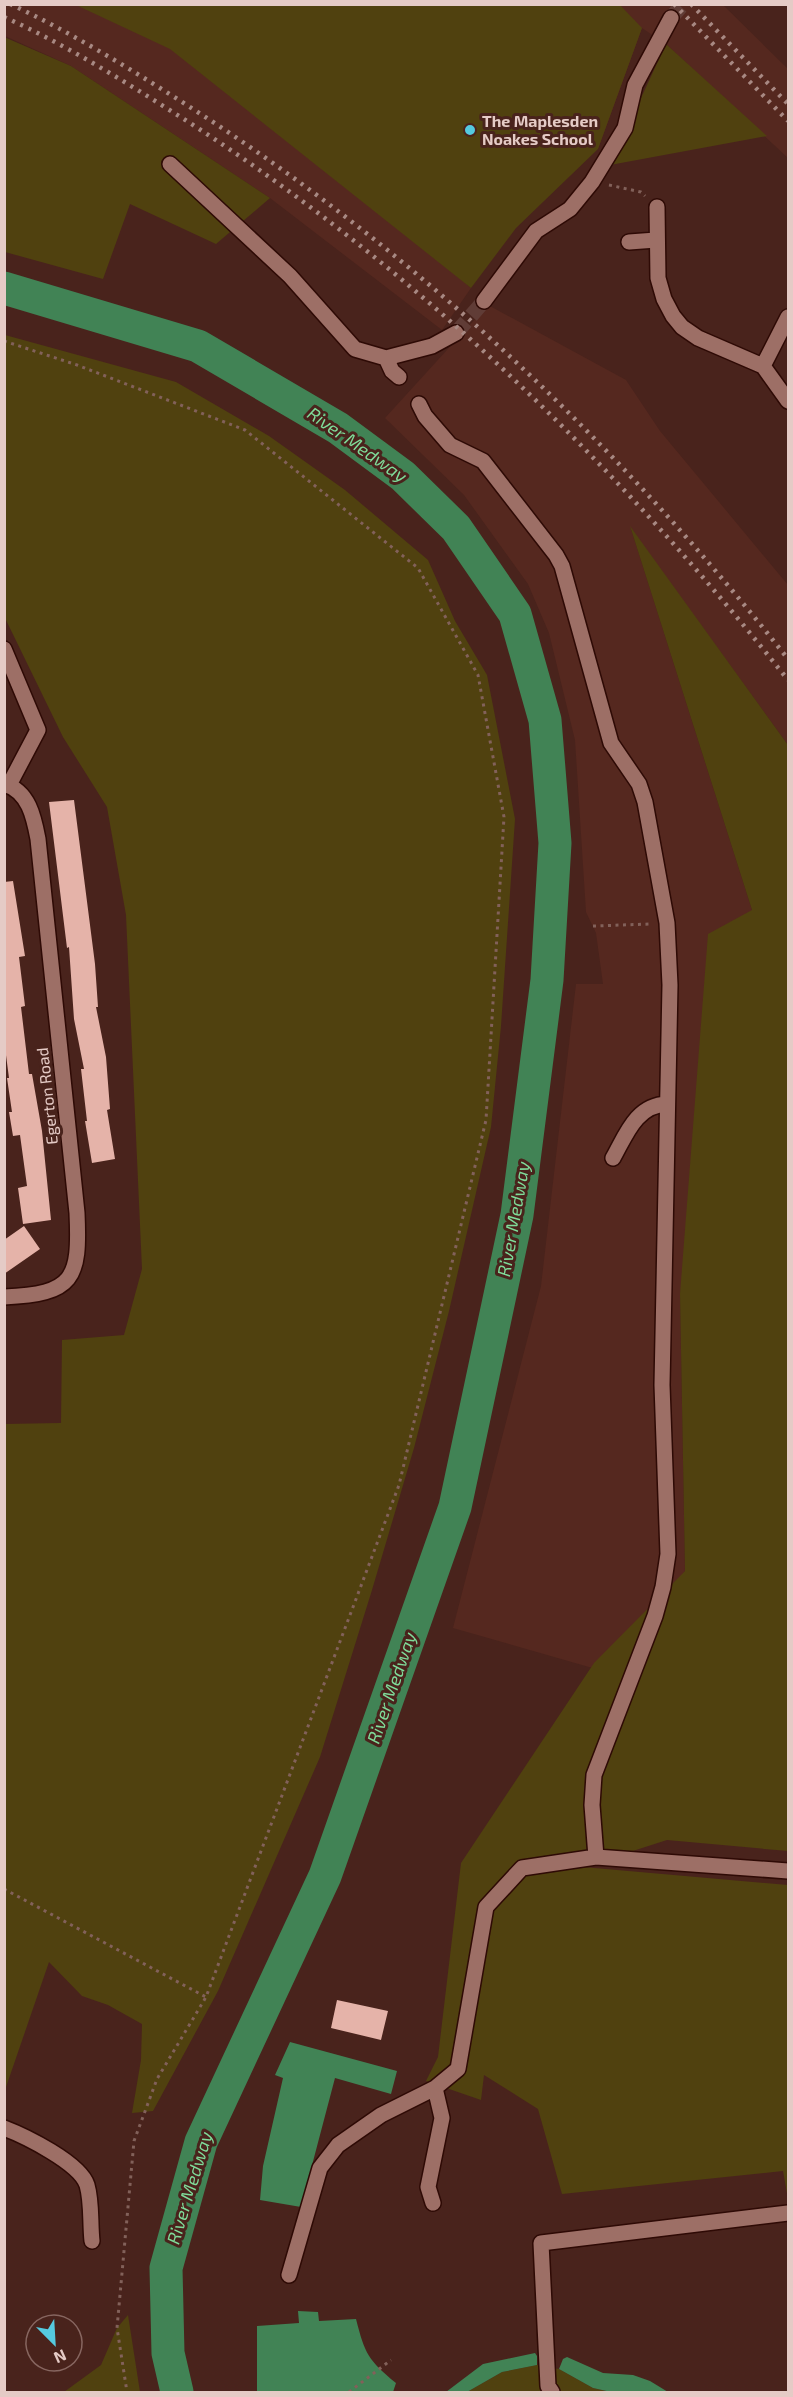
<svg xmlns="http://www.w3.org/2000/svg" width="793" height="2397" font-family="'Exo 2',sans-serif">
  <rect width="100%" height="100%" fill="#49231c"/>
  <!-- built -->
  <path fill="#55281f" d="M5,4L723,5L788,69V158L666,44L642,28L598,149L286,119L471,288L442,330L270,198L71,66L5,36Z
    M488,305L626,380L660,431L788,585V745L631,529L752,910L680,1294L685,1571L610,1673L453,1628L541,1286L576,984H603L596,933L586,912L575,740L549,633L528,584L464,495L385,418Z"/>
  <!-- green -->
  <path fill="#50410f" d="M620,5L642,28L598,149L516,228L471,288L170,49L76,5Z
    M4,37L71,66L270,198L216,244L130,204L103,279L5,252Z
    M666,44L767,136L610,165Z
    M5,335L176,382L269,436L345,490L428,560L455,621L487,675L515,819L501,1026L491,1127L449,1311L414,1448L372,1590L320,1757L218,1991L153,2111L132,2113L141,2060L142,2024L108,2005L82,1996L49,1962L5,2090V1424L61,1423L62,1340L124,1335L142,1269L126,915L107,807L63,737L5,618Z
    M630,526L788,745V1851L667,1840L583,1867L788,1885V2199L783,2171L562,2194L538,2109L484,2075L481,2100L426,2081L438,2057L461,1863L594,1663L685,1571L680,1294L708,934L752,910Z
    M128,2315L140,2392H64L101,2365L117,2328Z
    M537,2365L559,2369L593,2388L611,2392H467L502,2372Z"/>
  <!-- water -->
  <path fill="#418355" d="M290,2042L397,2071L391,2094L335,2078L301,2207L260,2200L263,2166L283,2078L275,2075Z
    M298,2311L318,2312L319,2321L356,2319C365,2354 368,2360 396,2383L393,2392H257V2326L299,2323Z
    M535,2353L537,2356V2365L502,2372L467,2392H446L483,2364Z
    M567,2357L603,2373L633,2375L650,2381L668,2392H611L593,2388L559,2369L563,2359Z"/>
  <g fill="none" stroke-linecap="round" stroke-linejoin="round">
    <!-- river -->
    <path stroke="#418355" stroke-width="33" d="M4,288L198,346L338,428L403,476L456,528L515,614L545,720L555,843L547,980L517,1215L455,1507L325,1876L201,2142L166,2268L168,2353L177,2392"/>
  </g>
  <!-- building -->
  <path fill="#e5b3a9" d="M74,800L95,964L98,1007H96L106,1057L110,1109L107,1110L115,1159L92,1163L85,1121H87L81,1069H84L74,1019L69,947L67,948L49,802Z
    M13,881L25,956L19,957L25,1006L21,1007L29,1074H32L42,1131L51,1220L23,1224L18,1188L27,1186L20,1135L13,1136L9,1112H12L7,1078H9L4,1040V882Z
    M24,1226L40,1249L4,1274V1240Z
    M337,2000L388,2011L381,2040L331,2028Z"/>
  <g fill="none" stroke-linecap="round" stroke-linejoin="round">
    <!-- minor-tunnel -->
    <path stroke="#603c36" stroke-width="15" stroke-dasharray="15 8" stroke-linecap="butt" d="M671,18L683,4
      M456,333L484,301"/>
    <!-- minor casing -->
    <g stroke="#2e0a05" stroke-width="18">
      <path id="minor" d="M170,164L290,276L355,349L386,358L392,371L399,377
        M657,207L658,278L664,299L673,316L682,327L698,338L763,366L788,401
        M629,242L656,240
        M484,301L536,231L570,209L592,182L625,128L635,85L671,18
        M386,358L432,346L456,333
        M763,366L788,317
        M419,404L425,416L450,445L483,461L556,555L562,566L611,743L639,784L645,802L667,923L670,985L662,1385L668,1554L663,1587L655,1616L594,1775L592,1805L596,1857
        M4,649L38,730L9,785
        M4,784C29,791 34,818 38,839L77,1213C80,1279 74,1294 4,1297
        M613,1158C626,1135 636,1105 667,1104
        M4,2128C25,2136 80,2163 87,2185C92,2202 90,2223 92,2241
        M433,2203L428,2187L442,2118L435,2088
        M289,2275L320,2168L338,2145L381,2115L435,2088L458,2069L486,1907L522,1868L596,1857L788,1871
        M552,2392L548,2386L541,2243L788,2213"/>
    </g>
    <!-- path -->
    <path stroke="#82615a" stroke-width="3" stroke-dasharray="3 4.5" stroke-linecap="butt" d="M609,185L641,192L645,196
      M4,341L77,365L245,430L418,568L478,675L504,817L486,1120L399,1485L206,1997L157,2079L134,2141L117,2328L127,2392
      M593,926L651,924
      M4,1889L206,1997
      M349,2392L391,2360"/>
    <!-- minor -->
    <use href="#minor" stroke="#9d6f66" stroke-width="15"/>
    <!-- rail -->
    <path stroke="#a88983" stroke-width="4.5" stroke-dasharray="3 6" stroke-linecap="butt" d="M10,4C71,32 137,73 193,109C421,256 620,446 788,659
      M674,4L788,121
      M691,4L788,104
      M4,17C69,46 130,85 190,123C420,272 618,466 788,680"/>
  </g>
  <!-- markers -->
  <circle fill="#55cadf" stroke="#49231c" stroke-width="2" cx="470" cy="130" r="6"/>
  <g text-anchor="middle" stroke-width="6" stroke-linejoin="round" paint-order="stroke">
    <!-- poi labels -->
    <g font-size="16" font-weight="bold" fill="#e5cbc6" stroke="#49231c" text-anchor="start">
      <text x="482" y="127">The Maplesden<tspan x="482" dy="18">Noakes School</tspan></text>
    </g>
    <!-- street labels -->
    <g font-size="16" fill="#e5cbc6" stroke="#49231c">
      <text transform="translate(47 1096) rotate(-96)" y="6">Egerton Road</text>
    </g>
    <!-- water labels -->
    <g font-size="18" font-style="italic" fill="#7fdb99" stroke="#49231c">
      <text transform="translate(357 445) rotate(35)" y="6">River Medway</text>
      <text transform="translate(514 1219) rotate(-80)" y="6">River Medway</text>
      <text transform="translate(392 1688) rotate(-71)" y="6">River Medway</text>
      <text transform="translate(190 2188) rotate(-73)" y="6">River Medway</text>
    </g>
  </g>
  <!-- border -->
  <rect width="793" height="2397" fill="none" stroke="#e5cbc6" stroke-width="12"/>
  <!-- north arrow -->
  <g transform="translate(54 2343) rotate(156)"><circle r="28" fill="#49231c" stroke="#876660" stroke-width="1.5"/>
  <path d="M0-4.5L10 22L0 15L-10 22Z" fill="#55cadf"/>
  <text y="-9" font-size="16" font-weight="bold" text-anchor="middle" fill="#e5cbc6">N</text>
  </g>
</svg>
